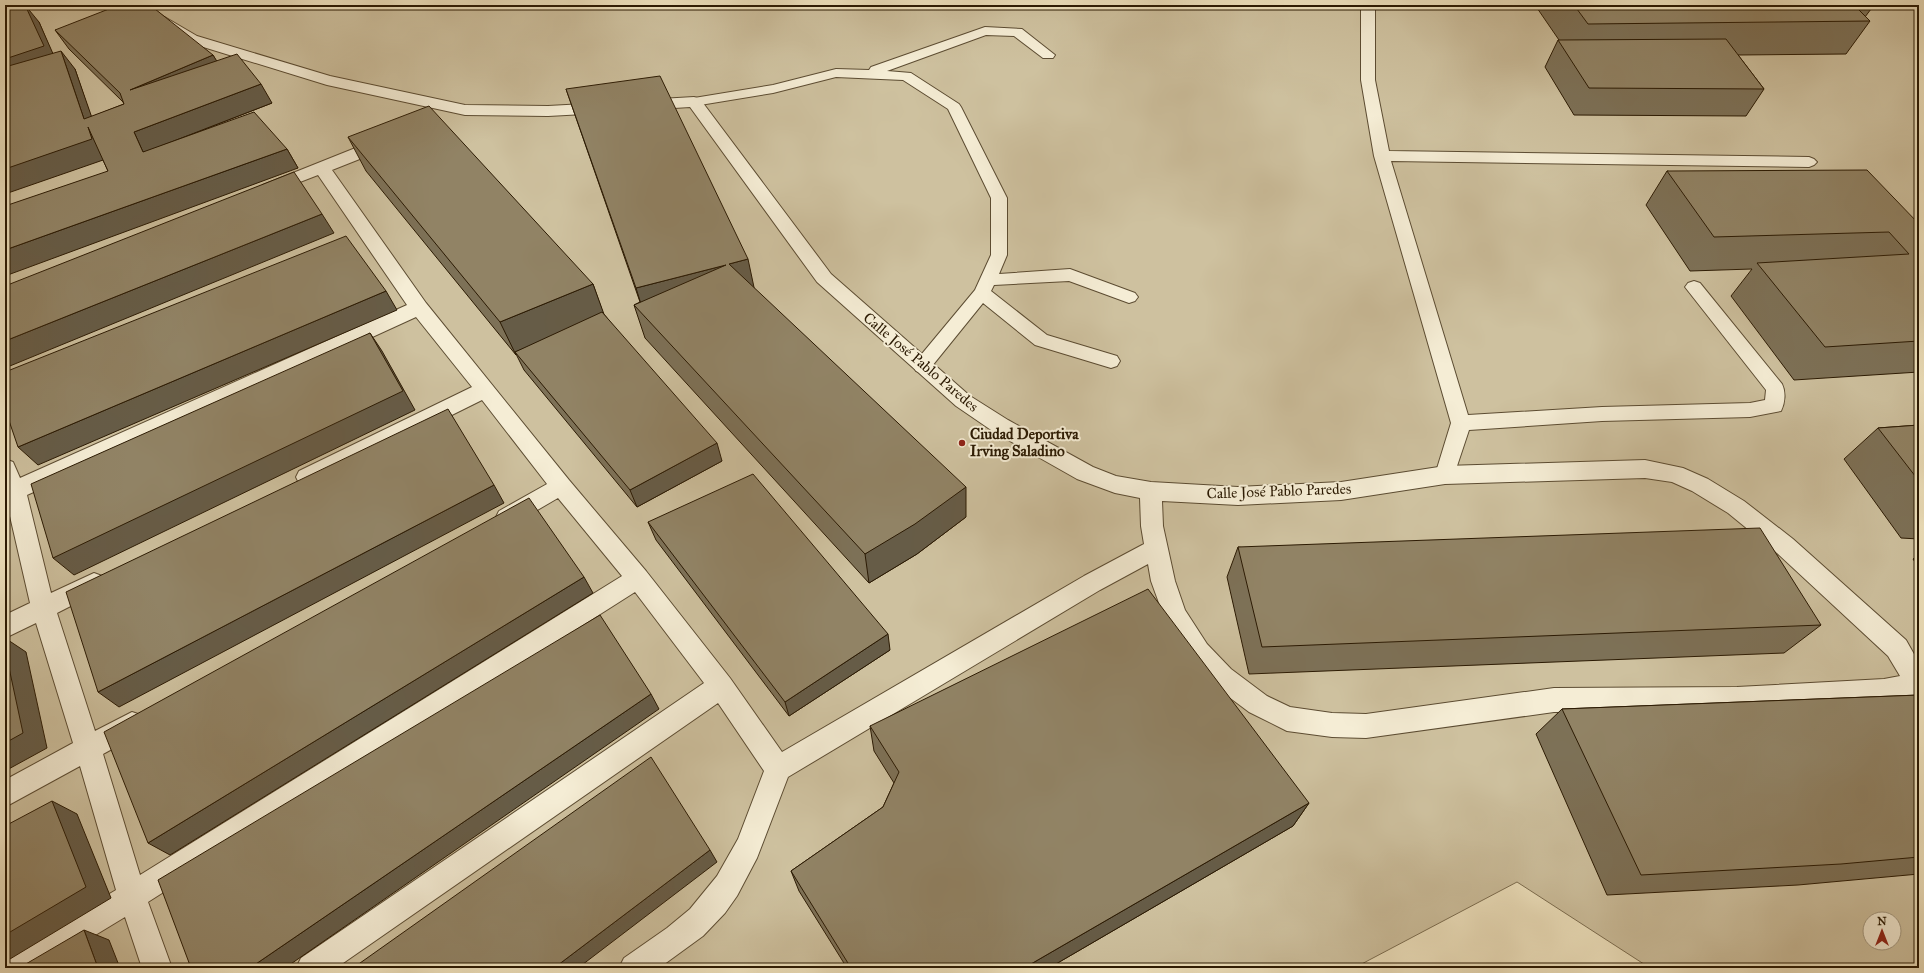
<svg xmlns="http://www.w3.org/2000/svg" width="1924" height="973" font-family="'IM FELL Great Primer',serif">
  <rect width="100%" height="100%" fill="#efe3bf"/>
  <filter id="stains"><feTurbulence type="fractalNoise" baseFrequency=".005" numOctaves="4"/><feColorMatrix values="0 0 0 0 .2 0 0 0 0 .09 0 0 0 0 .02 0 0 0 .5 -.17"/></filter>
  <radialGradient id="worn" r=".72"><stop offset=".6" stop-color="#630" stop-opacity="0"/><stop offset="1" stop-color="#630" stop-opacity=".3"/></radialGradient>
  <!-- green -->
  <path fill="#cec19f" stroke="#7c6e51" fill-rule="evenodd" d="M5,5H1919V968H1650L1517,882L1354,968H5ZM1870,919H1894V943H1870Z"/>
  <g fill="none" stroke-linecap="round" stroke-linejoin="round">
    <!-- lane casing -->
    <g stroke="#5c4c32" stroke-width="2">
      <path id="lane" d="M1361,5H1375V80L1389,151L1809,157L1814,159L1817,162L1814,165L1809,167L1391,161L1468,415L1602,407L1750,403L1765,400L1766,390L1685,287L1688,283L1694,281L1700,283L1782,384C1786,392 1785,403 1781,411L1750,417L1602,421L1469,430L1452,481L1445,483L1438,481L1435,475L1451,423L1374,156L1361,80Z
        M985,27L1022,29L1055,55L1053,58H1043L1014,36L986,35L887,71L911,73L959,104L961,107L1007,198V255L999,274L1070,269L1135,293L1138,297L1135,301L1129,303L1069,281L994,285L991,291L1047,335L1117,356L1120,361L1117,366L1111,368L1035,345L983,303L928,371L922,373L916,371L913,366L916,361L975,290L991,255V198L948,109L903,80L836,77L773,93L694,106L689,105L687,102L689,99L694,98L773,85L836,69L869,70L871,67Z"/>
    </g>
    <!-- street casing -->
    <g stroke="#5c4c32" stroke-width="2">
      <path id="street" d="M127,5H144L197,36L330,76L465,105L548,106L603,103L609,105L611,108L609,111L603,113L548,116L465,115L327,85L187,42L129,8Z
        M694,97L700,99L831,274L970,396L1008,420L1093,467L1116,476L1151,482L1238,487L1341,482L1445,466L1645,460L1683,468L1708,479L1744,501L1793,539L1906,640L1919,663V691L1915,696L1906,699L1884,703L1737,711L1554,712L1366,738L1332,737L1287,731L1249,712L1213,685L1189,660L1163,614L1151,581L1148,564L1100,590L788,777L757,858L737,896L725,913L703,936L659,968H619L624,958L667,928L690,909L717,876L738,839L764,771L718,703L336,968H296L301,958L704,683L635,592L148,902L172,968H142L125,917L41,968H5V957L116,890L80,766L5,807V780L73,743L36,623L5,638V615L30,603L7,503L5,504V459L13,462L20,478L407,305L318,175L269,194L263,193L260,189L263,185L378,139L384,138L390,139L392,143L390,147L332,170L426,303L569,480L646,571L730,678L782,752L1084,576L1144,544L1141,526L1140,498L1115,493L1077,479L994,432L956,406L817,282L690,107L643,110L637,108L635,105L637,102L643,100ZM416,317L472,387L299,471L296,477L299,483L307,486L315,483L482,400L547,484L499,511L496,517L499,523L507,526L515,523L558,498L622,576L140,875L103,754L141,733L145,724L141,715L132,712L95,731L57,613L102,590L106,583L102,576L94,573L51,593L27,495ZM1645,478L1672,482L1692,491L1728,513L1777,553L1888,656L1900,676L1884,679L1737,687L1554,688L1366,714L1332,713L1290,707L1267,696L1231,669L1207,644L1185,610L1175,581L1163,526L1162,501L1238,505L1341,500L1445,484Z"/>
    </g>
    <!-- lane -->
    <use href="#lane" fill="#f5edd5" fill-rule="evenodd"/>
    <!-- street -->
    <use href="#street" fill="#f5edd5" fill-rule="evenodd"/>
  </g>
  <!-- wall -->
  <path fill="#7d7157" stroke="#2b1a03" d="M20,5L39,22L52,53L75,69L91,117L124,104L123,102L69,49L55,30L213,55L216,61L272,103L182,138L287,149L298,168L108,171L103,160Z
    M1535,5H1874L1865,17L1870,21L1846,54L1738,55L1764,89L1746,116L1574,115L1545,67L1558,40H1559Z
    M566,89L754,288L966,517L917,554L869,583L645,338L634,305L640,302Z
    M348,137L593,284L603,313L722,461L637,507L524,370L516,354V355L366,171Z
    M1667,171L1919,224V372L1794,380L1731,296L1752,269L1690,271L1646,205Z
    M1919,425V539L1901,538L1844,459L1878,428Z
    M648,522L890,650L789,716L656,540Z
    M1238,547L1821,625L1784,653L1249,674L1227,577Z
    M1919,554V568L1913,559Z
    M1919,695V874L1798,885L1607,895L1536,734L1562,709Z
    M870,726L1309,803L1293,826L1049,968H847L799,891L791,871L883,807L894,783L874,751Z"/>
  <!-- shaded-wall -->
  <path fill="#665c47" stroke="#2b1a03" d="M25,5L39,22L58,65L5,83V59Z
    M61,51L75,69L99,138L84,119Z
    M213,55L225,74L130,90Z
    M261,84L272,103L148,151L143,152L134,132Z
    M88,127L106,159L5,194V169Z
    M287,149L298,168L5,276V250Z
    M322,214L334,233L5,368V341Z
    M748,259L755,292L729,264Z
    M726,265L645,317L636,288Z
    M593,284L605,317L515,352L516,354V355L500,322Z
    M386,291L397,310L38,465L18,447Z
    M370,333L382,351L415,410L74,575L53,558Z
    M717,443L722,461L637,507L630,490Z
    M494,485L504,503L119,707L98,692Z
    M966,487V517L917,554L869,583L865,554Z
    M584,577L593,593L170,855L148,843Z
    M5,605L7,611L5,612Z
    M888,634L890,650L789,716L785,702Z
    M5,638L26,652L47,748L5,771Z
    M651,694L659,709L285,968H250Z
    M52,801L77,814L111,898L5,962V935Z
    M1309,803L1293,826L1049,968H1024Z
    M710,850L717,862L578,968H554Z
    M84,930L109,940L120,968H98Z"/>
  <!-- building -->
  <path fill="#918365" stroke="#2b1a03" d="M20,5H25L44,46L5,59V9Z
    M119,5H150L213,55L130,90L237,54L261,84L134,132L143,152L254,112L287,149L5,250V206L108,171L88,127L92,139L5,169V67L61,51L84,119L124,104L120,93L55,30Z
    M1574,5H1854L1870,21L1588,24Z
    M1726,39L1764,89L1589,88L1558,40Z
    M660,76L748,259L729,264L966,487L915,524L865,554L634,305L726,265L636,288L566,89Z
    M429,106L593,284L500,322L348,137Z
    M1867,170L1919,224V341L1825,347L1757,263L1909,254L1889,232L1714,237L1667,171Z
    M294,172L322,214L5,341V286Z
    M346,236L386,291L18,447L5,409V372Z
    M602,312L717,443L630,490L515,352Z
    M370,333L403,391L53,558L31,484Z
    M448,409L494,485L98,692L66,592Z
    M1919,425V481L1878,428Z
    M753,474L888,634L785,702L648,522Z
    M529,498L584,577L148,843L104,732Z
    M1760,528L1821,625L1262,647L1238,547Z
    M1148,589L1309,803L1024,968H851L791,871L883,807L899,772L870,726Z
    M600,615L651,694L250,968H191L158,880Z
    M5,649L23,733L5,743Z
    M1919,695V857L1841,864L1641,875L1562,709Z
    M651,757L710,850L554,968H353Z
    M52,801L86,887L5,935V826Z
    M84,930L98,968H19Z"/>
  <!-- markers -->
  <circle fill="#8f2418" stroke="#f5edd5" stroke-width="1.5" cx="962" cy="443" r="4"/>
  <g text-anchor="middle" stroke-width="4" stroke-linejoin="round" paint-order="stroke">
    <!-- street labels -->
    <g font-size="15" fill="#2b1a03" stroke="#f5edd5">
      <text transform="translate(921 362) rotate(40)" y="5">Calle José Pablo Paredes</text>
      <text transform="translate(1279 491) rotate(-2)" y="5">Calle José Pablo Paredes</text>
    </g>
    <!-- poi labels -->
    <g font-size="15" font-weight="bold" fill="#2b1a03" stroke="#f5edd5" text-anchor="start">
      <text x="970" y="439">Ciudad Deportiva<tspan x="970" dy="17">Irving Saladino</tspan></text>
    </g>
  </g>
  <!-- margin -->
  <rect width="1924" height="973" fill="none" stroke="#efe3bf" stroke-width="20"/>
  <rect x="6" y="6" width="1912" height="961" fill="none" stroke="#2b1a03" stroke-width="2"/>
  <rect x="10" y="10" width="1904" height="953" fill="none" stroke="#2b1a03"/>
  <!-- north arrow -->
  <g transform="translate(1882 931)"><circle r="19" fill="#f5edd5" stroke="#a49981"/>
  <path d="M0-3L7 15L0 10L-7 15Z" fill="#8f2418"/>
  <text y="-6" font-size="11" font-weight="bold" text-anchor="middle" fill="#2b1a03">N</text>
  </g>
  <rect width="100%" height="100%" filter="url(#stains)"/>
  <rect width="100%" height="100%" fill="url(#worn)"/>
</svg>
